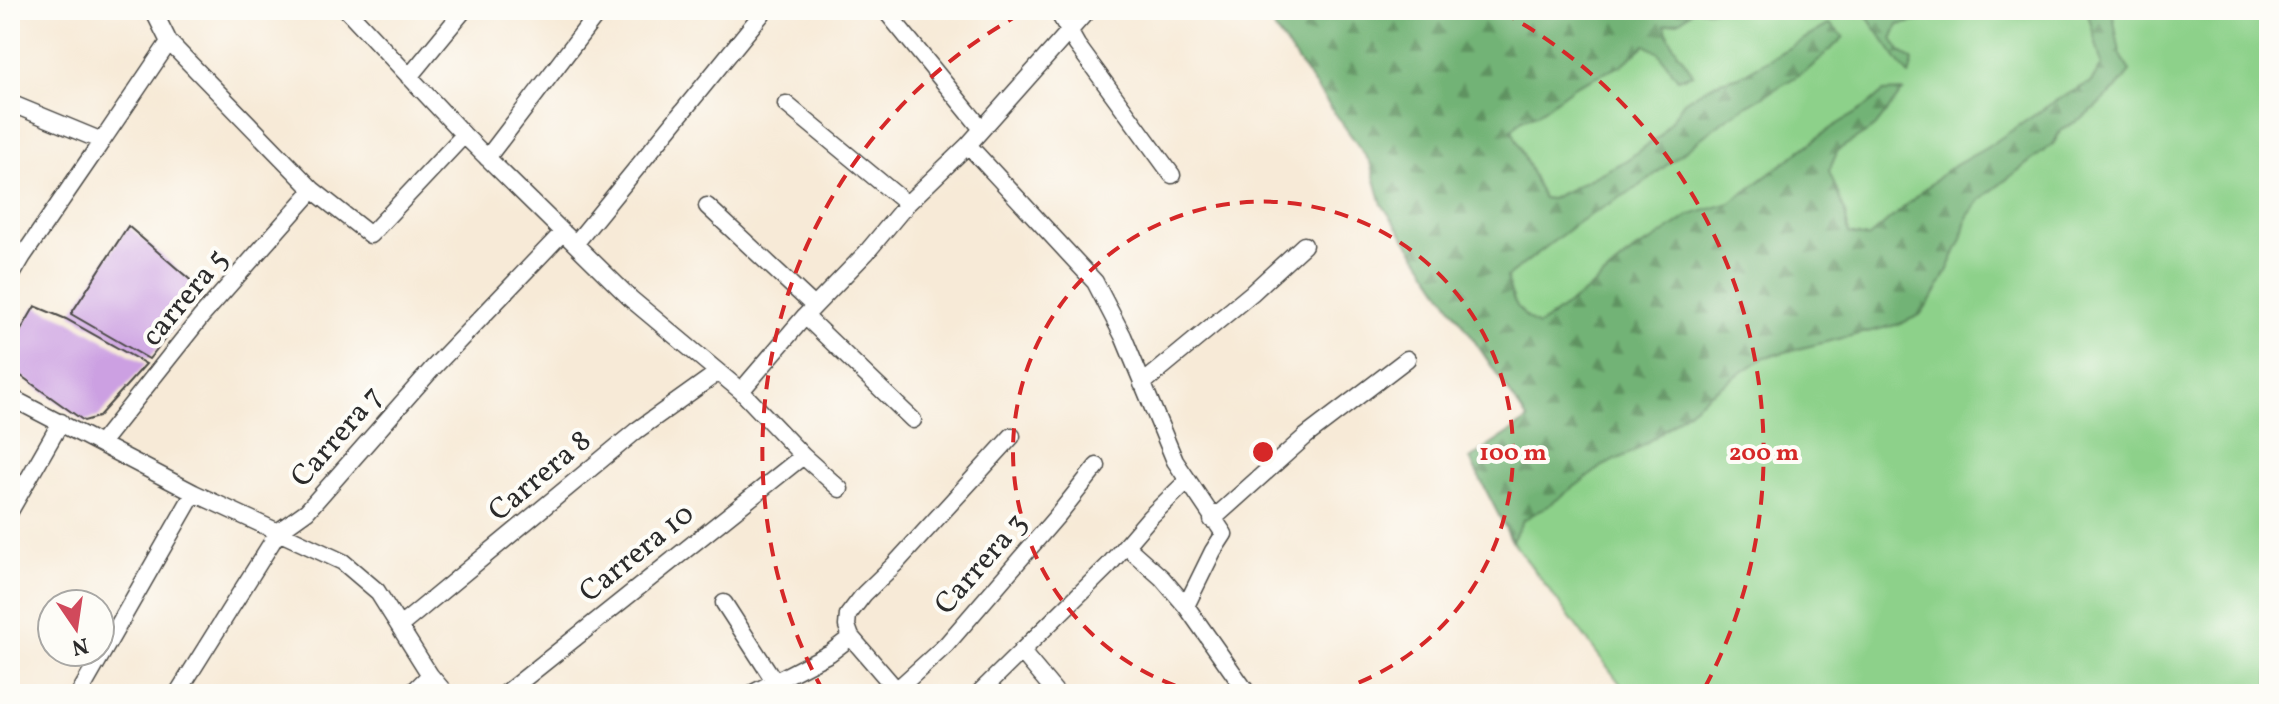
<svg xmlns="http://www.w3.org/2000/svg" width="2279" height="704" font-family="Vollkorn,serif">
  <defs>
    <pattern id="forest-firs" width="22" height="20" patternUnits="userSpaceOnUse" patternTransform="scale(2)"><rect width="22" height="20" fill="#72b376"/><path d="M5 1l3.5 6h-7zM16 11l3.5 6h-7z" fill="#5e9261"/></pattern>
  </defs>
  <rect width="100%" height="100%" fill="#fdfcf7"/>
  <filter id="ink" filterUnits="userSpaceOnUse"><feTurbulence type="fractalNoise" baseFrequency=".0125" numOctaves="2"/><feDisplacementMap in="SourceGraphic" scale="16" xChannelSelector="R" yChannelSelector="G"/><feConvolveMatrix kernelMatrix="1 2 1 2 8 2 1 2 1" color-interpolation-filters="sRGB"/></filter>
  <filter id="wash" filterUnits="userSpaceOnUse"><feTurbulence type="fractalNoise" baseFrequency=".006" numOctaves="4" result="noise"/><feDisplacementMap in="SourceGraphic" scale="32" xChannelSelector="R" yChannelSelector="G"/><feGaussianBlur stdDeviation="1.8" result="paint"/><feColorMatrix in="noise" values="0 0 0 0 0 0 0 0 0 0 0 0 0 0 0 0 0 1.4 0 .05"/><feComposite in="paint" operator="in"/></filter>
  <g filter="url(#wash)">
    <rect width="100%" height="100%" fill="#f7ead7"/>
    <!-- grass -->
    <path fill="#8dd18a" stroke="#5c7e5a" stroke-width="2" d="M1261,10H2269V694H1628L1512,541L1470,459L1528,420L1382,204L1370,162Z"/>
    <!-- forest -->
    <path fill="url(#forest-firs)" stroke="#4e6f50" stroke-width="2" d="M1261,10H1693L1680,21L1665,25C1669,43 1683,57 1693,74L1678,79L1659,53L1645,45L1622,65L1575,86L1537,114L1522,119L1512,130L1543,198L1551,199L1625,161L1660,136L1684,102L1701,91L1721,81L1740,76L1830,24L1844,37L1809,69L1728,117L1640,186L1580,221L1507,277C1512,301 1517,312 1538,326L1588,290L1635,250L1654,240L1690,215L1730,203L1831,128L1867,106L1883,92L1903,91L1875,127L1838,150L1829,171L1845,212L1849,234L1868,238L1947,170L1986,148L2055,101L2091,82L2102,65L2087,10H2112L2120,53L2130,72L2116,89L2082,119L2061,129L2054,143L1981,199L1968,216L1962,239L1944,278L1933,297L1920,315L1900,324L1765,357L1709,394L1659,434L1633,452L1603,466L1551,504L1523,520L1512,541L1470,459L1528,420L1382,204L1370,162Z
      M1862,10H1975L1898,25L1892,39L1901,52L1913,61L1909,76Z"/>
    <g id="blocks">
      <!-- building -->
      <path fill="#cca0e2" d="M128,226L203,291L149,359L71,314Z
        M35,306L66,319L146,364L98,417L84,421L10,368V349Z"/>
    </g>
  </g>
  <g filter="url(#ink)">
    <use href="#blocks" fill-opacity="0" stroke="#4a4845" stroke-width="2"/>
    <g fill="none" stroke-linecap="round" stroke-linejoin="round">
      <!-- minor casing -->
      <g stroke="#4a4845" stroke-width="19">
        <path id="minor" d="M153,10L169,42L313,190L370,235L464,135
          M347,10L464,135L631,299L741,391L803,456L840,489
          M885,10L982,129
          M1057,10L1077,45L1172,175
          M409,77L464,10
          M10,103L102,141L169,42
          M786,104L907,204
          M968,145L1095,282L1123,336L1175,461L1224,534L1213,551L1186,606L1248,694
          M487,158L600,10
          M707,206L814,306
          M575,244L765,10
          M10,250L23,256L10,278
          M23,256L102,141
          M805,316L913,420
          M1142,384L1252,293L1304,245
          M741,391L805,316L866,253L907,204L968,145L1088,10
          M10,397L194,493L343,562L377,591L430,675L446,694
          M101,443L201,317L313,190
          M10,511L61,422
          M1212,520L1306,436L1407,359
          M1126,546L1162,578L1186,606
          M724,603L775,682
          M400,626L636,431L717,373
          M1021,651L1057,694
          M79,694L194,493
          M177,694L279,531L307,511L432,369L563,232
          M411,694L430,675
          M505,694L803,456
          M751,694L830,653L851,637
          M892,694L946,645L1058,515L1097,466
          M900,694L851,637L847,626L848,615L864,594L895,564L1012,436
          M978,694L1108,566L1150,517L1187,481"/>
      </g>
      <!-- minor -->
      <use href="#minor" stroke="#fff" stroke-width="16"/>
    </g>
  </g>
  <!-- distance rings -->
  <g fill="none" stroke="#d62828" stroke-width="4" stroke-dasharray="14 10">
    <path d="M1198 693A250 250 0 1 1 1328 693"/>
    <path d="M823 691A501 501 0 0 1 1024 12M1502 12A501 501 0 0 1 1703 691"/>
  </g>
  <g text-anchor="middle" stroke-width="8" stroke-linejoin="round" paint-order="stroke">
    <!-- street labels -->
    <g font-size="30" fill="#2b2b2b" stroke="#fdfcf7">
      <text transform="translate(184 297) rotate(-50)" y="10">carrera 5</text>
      <text transform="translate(336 436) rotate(-49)" y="10">Carrera 7</text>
      <text transform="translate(539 475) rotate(-40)" y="10">Carrera 8</text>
      <text transform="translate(636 552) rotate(-39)" y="10">Carrera 10</text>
      <text transform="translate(980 563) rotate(-49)" y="10">Carrera 3</text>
    </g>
  </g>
  <circle cx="1263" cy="452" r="12" fill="#d62828" stroke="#fdfcf7" stroke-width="4"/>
  <g font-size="24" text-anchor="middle" font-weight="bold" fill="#d62828" stroke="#fdfcf7" stroke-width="8" stroke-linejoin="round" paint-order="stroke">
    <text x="1513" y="460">100 m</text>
    <text x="1764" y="460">200 m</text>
  </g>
  <!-- margin -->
  <rect width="2279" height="704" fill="none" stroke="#fdfcf7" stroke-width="40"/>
  <!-- north arrow -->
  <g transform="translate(76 628) rotate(167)"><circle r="38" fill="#fdfcf7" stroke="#a9a8a5" stroke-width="2"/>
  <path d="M0-6L14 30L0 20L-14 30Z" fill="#d1495b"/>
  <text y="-12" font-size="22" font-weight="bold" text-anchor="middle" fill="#2b2b2b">N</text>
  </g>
</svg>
